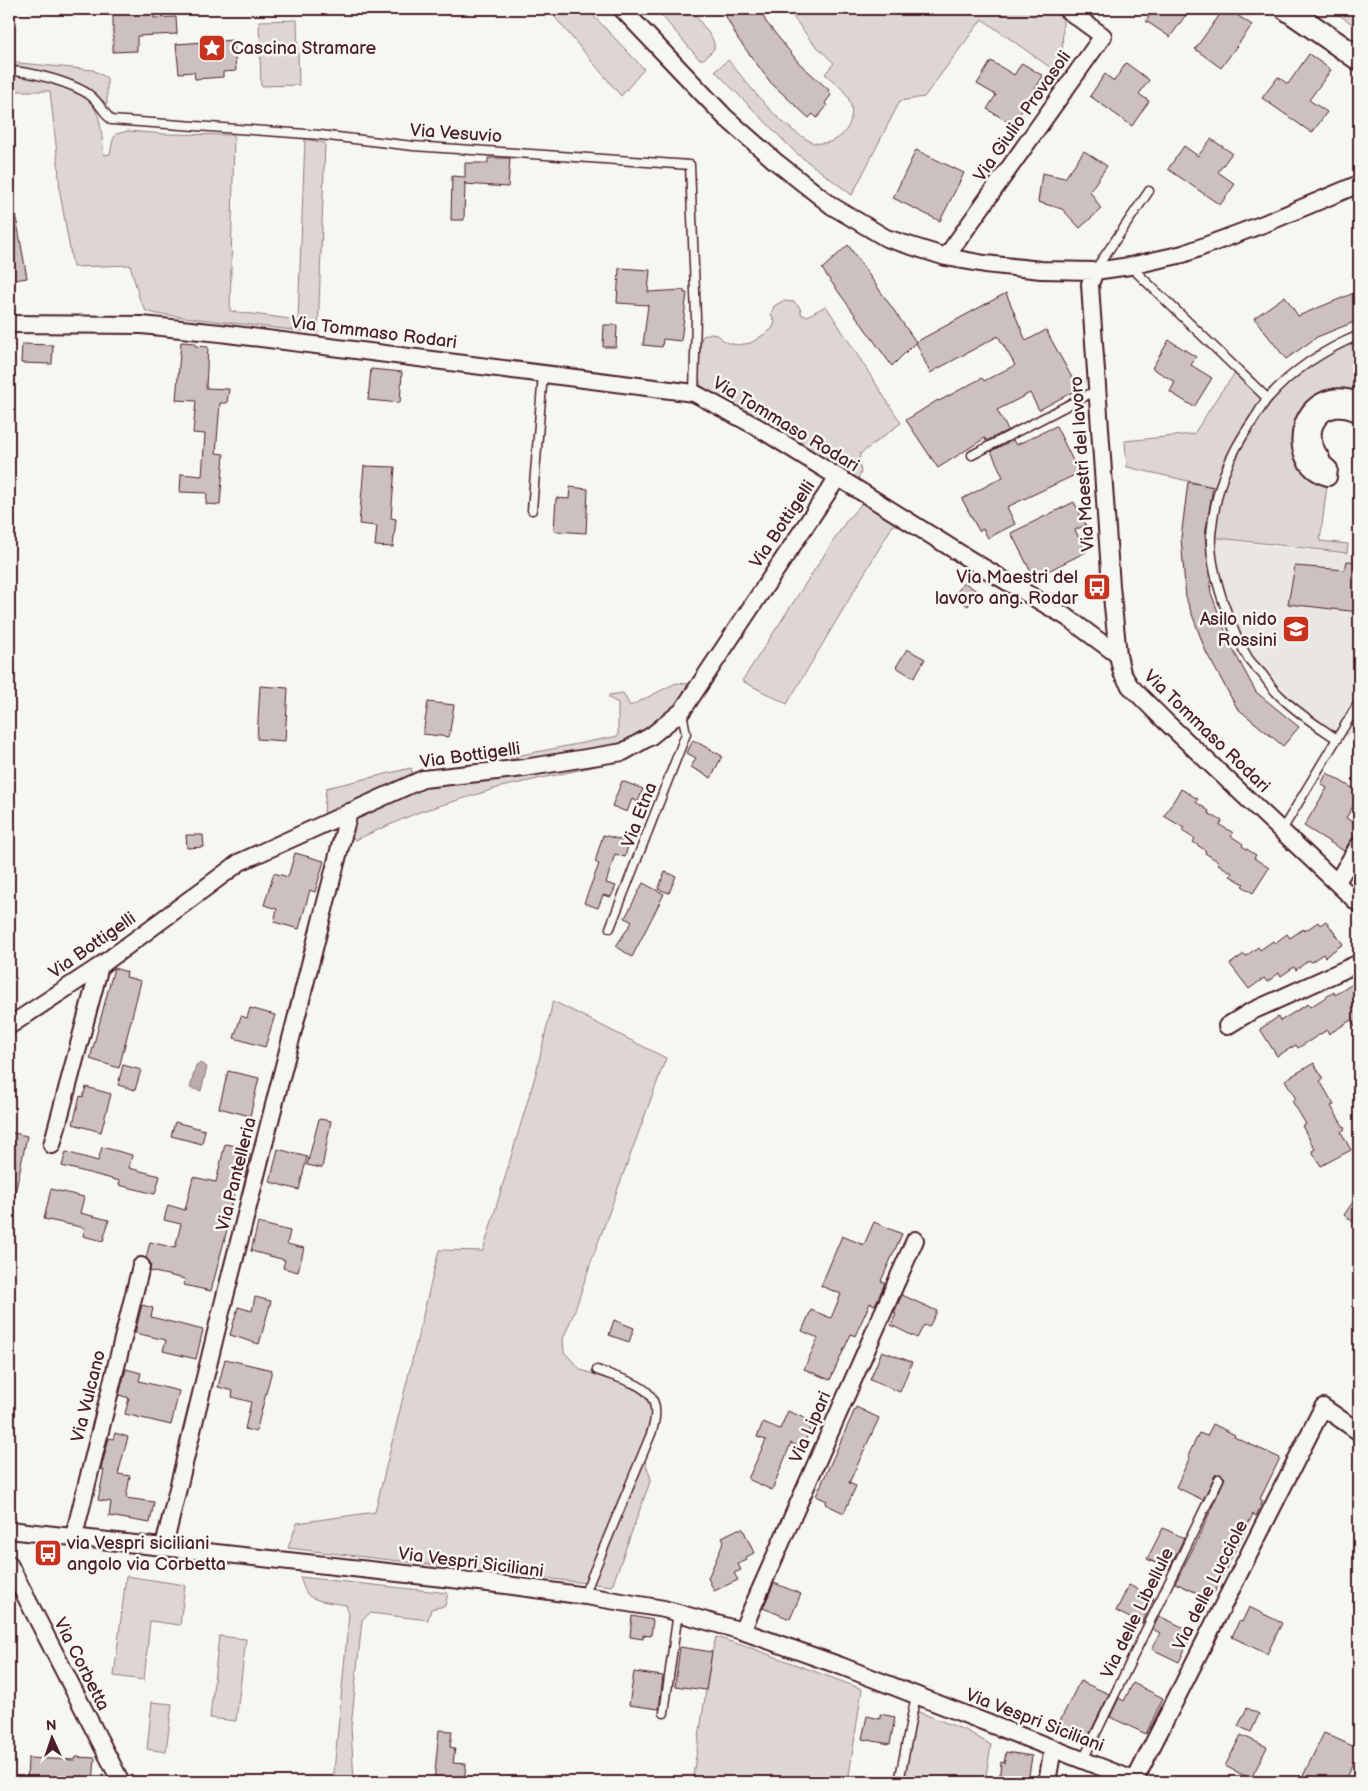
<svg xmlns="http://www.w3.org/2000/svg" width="1368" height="1791" font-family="'Balsamiq Sans',sans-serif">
  <rect width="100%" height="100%" fill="#f6f6f2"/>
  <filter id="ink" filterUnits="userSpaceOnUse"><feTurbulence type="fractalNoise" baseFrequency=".02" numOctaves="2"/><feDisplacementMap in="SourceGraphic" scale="10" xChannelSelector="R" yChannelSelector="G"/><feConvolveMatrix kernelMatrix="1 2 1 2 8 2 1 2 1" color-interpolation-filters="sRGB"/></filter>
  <g filter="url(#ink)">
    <!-- built -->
    <path fill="#e9e6e3" d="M1211,537L1269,546L1359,555V718L1348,737L1296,711L1249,659L1222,600Z"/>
    <!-- green -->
    <path fill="#ddd6d5" stroke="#947a80" d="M548,9H587L644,69L621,96Z
      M656,9H691L712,38L714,43V49L704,59H699Z
      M787,9H1052L1063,19L1062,67L1058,73L982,19L924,97L900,101L852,195L796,153L715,71L728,60C751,87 778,126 812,142C815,144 819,143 823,143C844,142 856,121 850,102C846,90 834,82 825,74L834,63L812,42Z
      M1331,9H1359V29Z
      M297,20L299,85L261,86L259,21Z
      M9,62L93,70L107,78V104L89,90H77C103,107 100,127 104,155L110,154L113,140L116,134L128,131L165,134L234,135L230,311L298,320L305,139L325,143L318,333L157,314L146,311L140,300L130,265L73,267L60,193L58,163L50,91H9Z
      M783,301L794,302L800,308L802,315L807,316L826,306L901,423L860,454L859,460L861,473L857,480L701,386L698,374L701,340L703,336L711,333L719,336L725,342L737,345L751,343L772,329L775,322L771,314L774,306Z
      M1359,332V402L1311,409L1328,477L1320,541L1348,544L1347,553L1211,537L1219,488L1127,467L1125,441L1194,434L1220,393L1241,366L1267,391C1294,365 1325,346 1359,332Z
      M865,500L896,520L787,704L742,681L847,520Z
      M676,683L688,684V692L685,703L621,747L510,765L511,757L618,736V703L609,698V695L623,693L630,706Z
      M623,752L620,761L501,787L419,812L355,840L346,831L351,813L424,781Z
      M411,768L415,780L332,818L324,812L326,788Z
      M553,1001L666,1058L592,1259L575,1310L563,1339L564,1352L581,1370L628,1385L645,1394L653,1411L641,1449L651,1479L612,1586L288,1548L297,1523L375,1512L439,1250L483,1251L536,1073Z
      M126,1576L185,1585L180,1625L150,1621L144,1680L114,1676Z
      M300,1577L448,1593L445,1606L431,1609L428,1620L370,1613L362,1620L351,1727L354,1782H333L349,1614L346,1605C335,1603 318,1602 309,1596C304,1591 302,1583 300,1577Z
      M219,1636L246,1639L236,1721L210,1718Z
      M716,1637L754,1649L862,1689L848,1782H692L712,1652Z
      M152,1702L172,1704L166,1752L147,1749Z
      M916,1711L967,1731L991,1745L985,1782H903Z"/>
    <!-- water -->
    <path fill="#bbadae" stroke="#8e747a" d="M200,1063L207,1067L201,1091L190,1088L196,1065Z"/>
    <!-- building -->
    <path fill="#ccc1c0" stroke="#4a1f2b" d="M113,9H154V18L176,17L177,34L137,36V51L113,52Z
      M722,9H760L766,22L799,63L829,90L828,92L831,95L825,103L827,106L817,118L813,114L809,118L771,83L738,39Z
      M1154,9H1190L1170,37L1146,21Z
      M1224,9H1228L1252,25L1221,68L1195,49Z
      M234,40L236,71L223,72V77L195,79L194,72L179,73L176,44Z
      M1309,54L1331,70L1309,100L1327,112L1312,133L1262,98L1278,77L1288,84Z
      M991,61L1014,75L1022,63L1043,76L1013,125L987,109L996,95L977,84Z
      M1126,63L1149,80L1139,94L1149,101L1132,126L1090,96L1105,74L1114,81Z
      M1211,139L1232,153L1218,172L1235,184L1220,205L1168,169L1184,146L1198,156Z
      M916,150L964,173L940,221L893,198Z
      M1084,151L1107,166L1090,191L1101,209L1080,228L1062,209L1038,202L1042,173L1065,178Z
      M488,158H510L508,187L465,184V182L464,220H451L452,176L465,177V163H488Z
      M15,211L27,278L14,280L13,277H9V212Z
      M848,245L916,342L892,366L822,269Z
      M619,268L650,270L648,292L684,290V293H687L681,341L663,339L662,347L643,345L648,305L617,303Z
      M1359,291V320L1317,337L1286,359L1254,318L1285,296L1298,316Z
      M1006,293L1026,341L1046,330L1078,389L1039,410L1030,393L997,410L1008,430L986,441L985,438L938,468L906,420L938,400L939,401L982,378L984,381L1015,365L998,336L930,373L916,342Z
      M604,325H617L616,347H603Z
      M1169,340L1196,357L1191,365L1212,378L1194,407L1170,392L1175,382L1152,368Z
      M181,342L195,343V346L208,347L206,388L229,389L227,403H220L216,453L224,454L220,505L206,504L207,493L180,492L181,474L202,476L205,434L193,433L196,401L176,400Z
      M22,344L53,345L52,364L21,363Z
      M371,369L402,372L400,403L368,400Z
      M1056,426L1079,473L1007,507L1015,524L988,538L983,529L979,531L962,499L1003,477L991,451L1013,440L1016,445Z
      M364,466L395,467L391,518L396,519L393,547L375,546L377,526L359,524Z
      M1188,482L1213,487L1205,535L1211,593L1230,644L1256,692L1299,727L1283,746L1237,708L1206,652L1186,598L1181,538Z
      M570,487L588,489L586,533L554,531L556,498L569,499Z
      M1074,502L1086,525L1075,530L1086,552L1034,578L1011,533Z
      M1347,561L1359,562V612L1288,604L1295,566L1345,570Z
      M964,582L978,592L968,606L954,597Z
      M907,649L925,659L914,678L896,667Z
      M260,686L288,688L285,741L257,739Z
      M428,702L454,705L449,737L423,734Z
      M693,740L722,756L711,778L691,767L696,758L687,753Z
      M1327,773L1359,792V796L1346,818L1359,826V835L1351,840L1344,851L1304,826L1327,788L1321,784Z
      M622,781L643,789L638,802L632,799L627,812L612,806Z
      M1181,789L1198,799L1196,802L1209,811L1208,813L1222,821L1220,825L1233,833L1231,836L1243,844L1242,846L1256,855L1254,858L1269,868L1253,893L1242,886L1244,884L1230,876L1232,873L1218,864L1219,862L1205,853L1206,851L1193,842L1195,839L1182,831L1184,828L1164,816Z
      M186,835H203L204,847L187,848Z
      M603,835L629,842L625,857L615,854L606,883L616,886L611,897L603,895L598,908L584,903L599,864L595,862Z
      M295,853L324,861L315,892L310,890L299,929L274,922L277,909L264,905L274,873L288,877Z
      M665,872L676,876L669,893L658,889Z
      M643,883L664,894L632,957L616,946L632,922L625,918Z
      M1326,921L1343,944L1325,957L1323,954L1311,962L1309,960L1296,970L1294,967L1281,976L1279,973L1267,982L1264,978L1249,989L1230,964L1244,954L1246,956L1258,947L1260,950L1273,941L1275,943L1287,934L1290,938L1303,929L1305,931L1318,922L1320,925Z
      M114,968L127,972L126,977L141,981L119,1068L90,1059Z
      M1359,980V1033L1351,1020L1329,1034L1327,1030L1298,1048L1296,1045L1277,1056L1260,1029L1278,1017L1280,1021L1308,1004L1310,1007L1334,992L1335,995Z
      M250,1008L275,1015L265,1047L234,1038L241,1016L247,1018Z
      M1314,1063L1323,1079L1320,1081L1334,1105L1331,1106L1345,1129L1341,1132L1351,1150L1321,1166L1312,1151L1315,1149L1302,1126L1306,1124L1292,1101L1296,1099L1285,1080Z
      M123,1065L141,1070L135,1090L118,1085Z
      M228,1071L259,1078L250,1116L219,1108Z
      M86,1087L111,1094L101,1132L73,1124L80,1096L83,1097Z
      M319,1119L331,1121L322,1168L307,1165Z
      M175,1122L205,1130L202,1144L171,1136Z
      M9,1132L27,1136L15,1194H9Z
      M225,1144L237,1146L250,1154L245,1177L238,1175L226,1226H228L211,1291L184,1285L185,1279L150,1271L151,1264L146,1258L150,1242L175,1248L181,1224L164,1220L168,1205L185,1210L193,1177L216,1182Z
      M102,1147L132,1155L129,1168L160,1176L155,1194L119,1185L120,1181L62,1166L66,1152L98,1161Z
      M278,1149L307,1157L299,1190L270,1182Z
      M51,1189L84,1197L80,1213L109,1220L103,1241L83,1236L85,1228L44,1219Z
      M1359,1193V1226L1344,1215Z
      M874,1222L902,1234L881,1281L885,1283L875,1305L870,1303L855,1336L851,1334L830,1380L804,1369L818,1338L802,1331L811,1310L831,1318L841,1294L821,1286L842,1236L864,1245Z
      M258,1223L290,1231L287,1244L304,1248L298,1272L283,1268L285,1260L251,1251Z
      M902,1295L937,1311L929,1327L924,1325L917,1338L891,1325L896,1314L894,1313Z
      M255,1297L271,1301L259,1344L230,1335L238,1307L252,1311Z
      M142,1305L153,1308L151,1317L203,1330L196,1359L163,1351L166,1340L135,1333Z
      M614,1320L634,1328L629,1342L609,1335Z
      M882,1351L912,1362L900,1392L870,1380Z
      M225,1359L272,1370L256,1432L245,1429L251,1402L232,1397L233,1391L218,1387Z
      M126,1369L141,1373L139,1381L179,1391L171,1425L125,1414L129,1398L119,1395Z
      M856,1407L879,1418L849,1483L856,1486L844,1513L825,1504L827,1501L816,1496Z
      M788,1411L813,1422L802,1448L791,1443L772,1490L748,1479L766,1440L757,1437L763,1422L780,1429Z
      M1213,1424L1235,1435L1234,1437L1280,1458L1260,1499L1263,1501L1256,1516L1253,1514L1214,1593L1204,1589L1202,1595L1175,1583L1196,1543L1225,1478L1221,1474L1215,1475L1203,1500L1176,1487L1190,1457L1188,1456L1199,1433L1207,1436Z
      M115,1433L128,1437L118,1474L130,1476L126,1498L154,1502L150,1523L109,1516L111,1502L98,1500L104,1470L101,1469L109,1438L113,1439Z
      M1163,1528L1184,1538L1169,1569L1147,1559Z
      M738,1529H743L754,1553L746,1557L747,1560L738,1564L741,1570L734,1573L738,1580L714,1591L708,1578L724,1541L722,1537Z
      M774,1583L801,1594L790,1619L763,1608Z
      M1129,1585L1154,1598L1142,1624L1116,1611Z
      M1249,1607L1282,1623L1267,1654L1232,1637L1239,1621L1242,1622Z
      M632,1616L653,1620L651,1636L643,1635V1639L630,1637Z
      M1159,1616L1193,1632L1179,1662L1152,1649L1160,1633L1153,1629Z
      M680,1647L712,1652L706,1690L675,1686Z
      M634,1672L663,1676L659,1709L629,1705Z
      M1080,1681L1109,1694L1085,1743L1056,1729Z
      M1133,1683L1163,1698L1146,1734L1110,1717L1119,1698L1124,1701Z
      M1247,1708L1259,1714L1251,1732L1238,1726Z
      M880,1714L895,1717L890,1744L862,1739L867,1716L880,1719Z
      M439,1730L452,1731L450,1747L455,1748L453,1763L466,1764L464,1782H434Z
      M1324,1733L1359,1749L1344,1782H1300Z
      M1241,1735L1267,1747L1251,1779L1225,1766Z
      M1006,1752L1032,1756L1028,1782H999L1001,1762L1004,1763Z
      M76,1757L95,1758L93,1782H27L28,1758L75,1760Z"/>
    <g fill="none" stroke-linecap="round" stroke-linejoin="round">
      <!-- lane casing -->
      <g stroke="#4a1f2b" stroke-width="11">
        <path id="lane" d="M9,71C30,71 74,83 91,96C98,102 104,112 111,120L320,135L413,146L690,165L696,317L694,393
          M1130,266L1267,398
          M1095,270L1149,191
          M972,455L1097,390
          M532,510L543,374
          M1337,739C1318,726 1297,713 1280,696C1273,690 1268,682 1263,675C1258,669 1252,664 1248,658C1230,628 1209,570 1211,535C1215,490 1228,456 1254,419C1259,412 1263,403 1269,397C1293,370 1326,349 1359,335
          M1282,830L1359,702
          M610,928L686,734L682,712
          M586,1596L587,1588L651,1434C668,1386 633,1384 597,1370
          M664,1713L678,1612
          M1083,1760L1219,1479
          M899,1782L916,1695"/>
      </g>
      <!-- street casing -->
      <g stroke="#4a1f2b" stroke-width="20">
        <path id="street" d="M622,9L725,117L775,161L832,206L886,238L946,257L985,264L1041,270L1095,271L1130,266L1183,254L1266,223L1359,184
          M946,257L1103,36L1066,9
          M1095,271L1090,284L1091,300L1111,586L1118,655L1122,673L1130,686L1163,719L1359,904
          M9,324L142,325L220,333L694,393L759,428L969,559L1068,618L1118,655
          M1359,402C1301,377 1278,463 1328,477L1329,469L1319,460L1321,458C1298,427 1326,396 1359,414
          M1337,882L1359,845
          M9,1026L100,966L240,862L423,779L524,768L623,752L651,736L682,711L838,477
          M1227,1026L1250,1012L1359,963
          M52,1145L100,966
          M9,1530L506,1585L586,1596L664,1609L742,1631L841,1666L1139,1782
          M74,1536L141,1266
          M164,1546L220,1316L349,812
          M9,1564L121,1782
          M742,1631L915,1240
          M1135,1780L1323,1407L1359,1432
          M1047,1782L1053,1748"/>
      </g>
      <!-- secondary casing -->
      <g stroke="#4a1f2b" stroke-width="26">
        <path id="secondary" d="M1287,9L1359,59"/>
      </g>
      <!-- lane -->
      <use href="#lane" stroke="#f6f6f2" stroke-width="8"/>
      <!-- street -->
      <use href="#street" stroke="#f6f6f2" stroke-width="16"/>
      <!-- secondary -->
      <use href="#secondary" stroke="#f6f6f2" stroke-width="22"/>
    </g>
  </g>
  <!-- icons -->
  <defs>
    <g id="sight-square" transform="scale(1.4375)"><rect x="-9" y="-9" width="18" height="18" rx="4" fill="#c8321e" stroke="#f6f6f2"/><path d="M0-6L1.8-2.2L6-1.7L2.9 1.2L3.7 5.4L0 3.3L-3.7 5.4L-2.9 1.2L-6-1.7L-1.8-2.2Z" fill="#fff"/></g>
    <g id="bus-square" transform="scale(1.4375)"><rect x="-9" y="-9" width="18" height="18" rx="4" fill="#c8321e" stroke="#f6f6f2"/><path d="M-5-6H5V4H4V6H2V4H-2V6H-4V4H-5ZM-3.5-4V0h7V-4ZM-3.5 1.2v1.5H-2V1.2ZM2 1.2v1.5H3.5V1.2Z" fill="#fff"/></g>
    <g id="school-square" transform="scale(1.4375)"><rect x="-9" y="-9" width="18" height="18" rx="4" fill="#c8321e" stroke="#f6f6f2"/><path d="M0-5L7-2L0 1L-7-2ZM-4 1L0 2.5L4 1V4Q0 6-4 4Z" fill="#fff"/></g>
  </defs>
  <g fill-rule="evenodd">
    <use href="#sight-square" x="212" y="48"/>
    <use href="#bus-square" x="1097" y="587"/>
    <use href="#school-square" x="1296" y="629"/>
    <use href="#bus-square" x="48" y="1553"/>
  </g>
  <g text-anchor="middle" stroke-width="5" stroke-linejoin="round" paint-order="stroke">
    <!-- poi labels -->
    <g font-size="18" fill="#4a1f2b" stroke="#f6f6f2" text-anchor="start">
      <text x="231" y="54">Cascina Stramare</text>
      <text x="1078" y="583" text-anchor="end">Via Maestri del<tspan x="1078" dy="21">lavoro ang. Rodar</tspan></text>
      <text x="1277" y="625" text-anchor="end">Asilo nido<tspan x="1277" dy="21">Rossini</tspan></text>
      <text x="67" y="1549">via Vespri siciliani<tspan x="67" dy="21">angolo via Corbetta</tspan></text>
    </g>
    <!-- street labels -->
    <g font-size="18" fill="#4a1f2b" stroke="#f6f6f2">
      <text transform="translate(1022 116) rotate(-55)" y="6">Via Giulio Provasoli</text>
      <text transform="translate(456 133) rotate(4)" y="6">Via Vesuvio</text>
      <text transform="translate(374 332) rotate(7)" y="6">Via Tommaso Rodari</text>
      <text transform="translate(786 424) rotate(31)" y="6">Via Tommaso Rodari</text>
      <text transform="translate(1082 464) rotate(-94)" y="6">Via Maestri del lavoro</text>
      <text transform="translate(782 524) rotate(-56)" y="6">Via Bottigelli</text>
      <text transform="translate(1207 731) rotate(44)" y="6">Via Tommaso Rodari</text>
      <text transform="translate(470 755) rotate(-8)" y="6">Via Bottigelli</text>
      <text transform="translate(639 815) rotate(-69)" y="6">Via Etna</text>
      <text transform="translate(92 945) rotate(-35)" y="6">Via Bottigelli</text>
      <text transform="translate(236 1174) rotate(-76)" y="6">Via Pantelleria</text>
      <text transform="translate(88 1396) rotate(-76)" y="6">Via Vulcano</text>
      <text transform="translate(810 1427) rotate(-66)" y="6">Via Lipari</text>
      <text transform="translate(471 1562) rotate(7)" y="6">Via Vespri Siciliani</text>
      <text transform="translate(1210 1585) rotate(-63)" y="6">Via delle Lucciole</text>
      <text transform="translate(1137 1613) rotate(-64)" y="6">Via delle Libellule</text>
      <text transform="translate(82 1664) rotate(63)" y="6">Via Corbetta</text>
      <text transform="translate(1035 1720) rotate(21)" y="6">Via Vespri Siciliani</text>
    </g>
  </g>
  <!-- margin -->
  <rect width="1368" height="1791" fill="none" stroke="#f6f6f2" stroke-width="30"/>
  <rect x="15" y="15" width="1338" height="1761" fill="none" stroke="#4a1f2b" stroke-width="2" filter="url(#ink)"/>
  <!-- north arrow -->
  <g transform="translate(52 1738) rotate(357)" stroke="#f6f6f2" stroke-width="4" paint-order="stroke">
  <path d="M0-4L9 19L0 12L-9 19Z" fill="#4a1f2b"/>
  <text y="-8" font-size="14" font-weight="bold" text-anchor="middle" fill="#4a1f2b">N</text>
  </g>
</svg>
